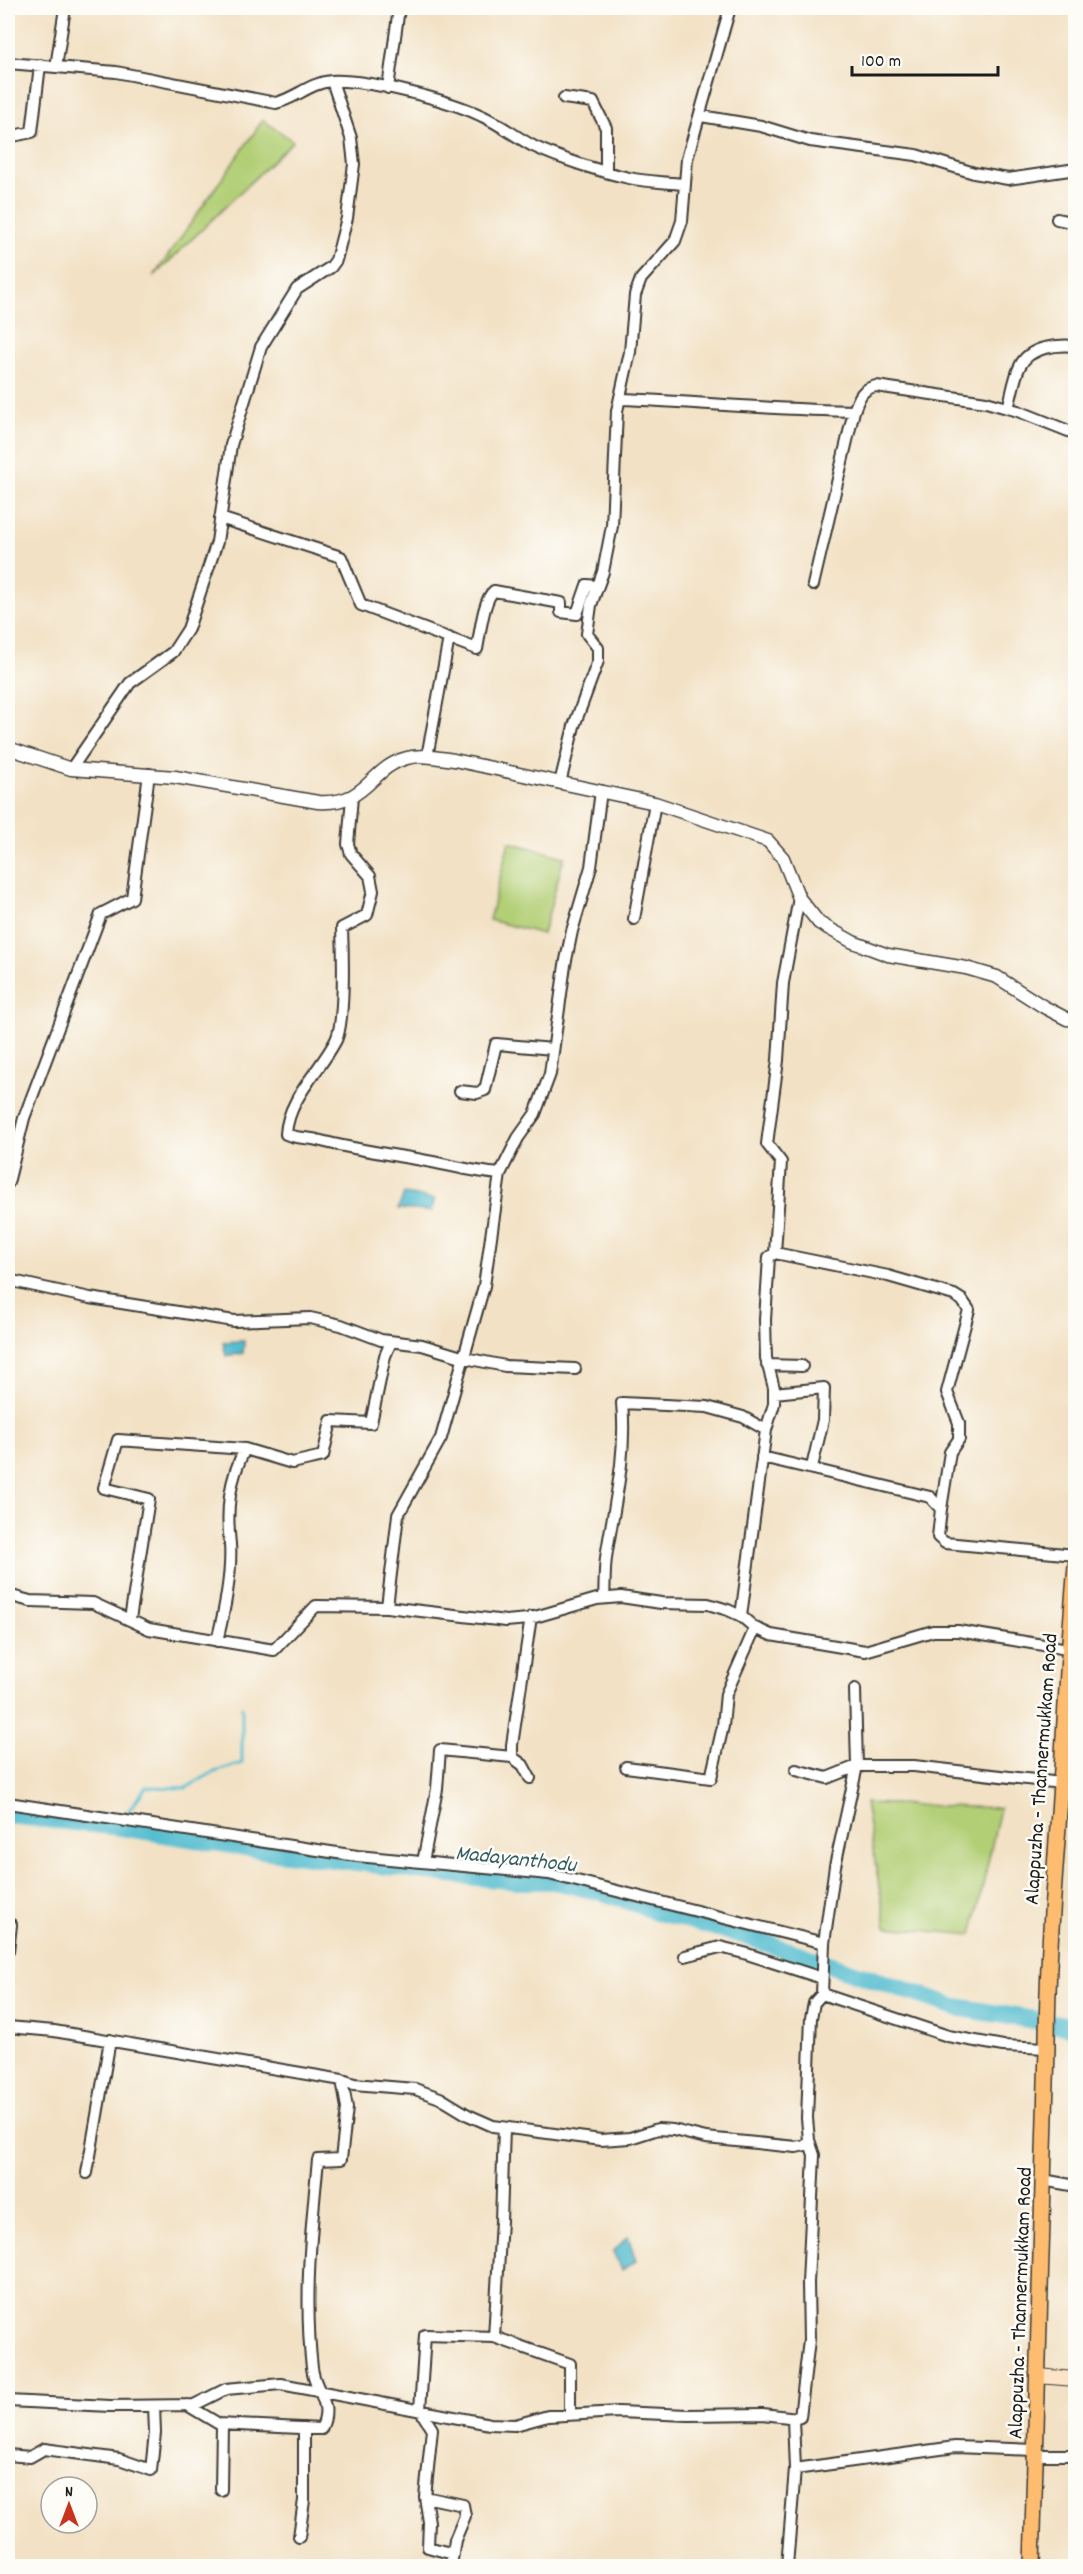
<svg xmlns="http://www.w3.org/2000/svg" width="1083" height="2574" font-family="Dekko,sans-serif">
  <rect width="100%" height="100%" fill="#fdfcf7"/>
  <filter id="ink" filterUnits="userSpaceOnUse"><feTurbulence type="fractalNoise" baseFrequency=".0167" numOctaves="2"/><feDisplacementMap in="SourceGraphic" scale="12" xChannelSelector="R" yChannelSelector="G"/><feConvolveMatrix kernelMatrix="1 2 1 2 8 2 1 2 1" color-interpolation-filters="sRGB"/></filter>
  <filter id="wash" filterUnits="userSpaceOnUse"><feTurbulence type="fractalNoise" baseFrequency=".008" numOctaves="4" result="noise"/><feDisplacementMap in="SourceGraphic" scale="24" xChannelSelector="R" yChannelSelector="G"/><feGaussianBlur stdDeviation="1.35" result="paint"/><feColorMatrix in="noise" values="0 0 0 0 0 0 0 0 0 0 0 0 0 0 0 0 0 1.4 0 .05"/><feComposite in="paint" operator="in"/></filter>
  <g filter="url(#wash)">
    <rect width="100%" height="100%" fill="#f2e1c4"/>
    <!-- green -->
    <path fill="#b2cf76" stroke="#677649" stroke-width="1.5" d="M263,120L293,141L153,277Z
      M509,842L564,857L543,934L489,920Z
      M865,1803L1000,1808L972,1935L886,1927Z"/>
    <!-- water -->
    <path fill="#53bccf" stroke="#386c76" stroke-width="1.5" d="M404,1194L435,1199L431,1211L398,1209Z
      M244,1341L243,1353L226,1356L223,1342Z
      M628,2236L636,2261L622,2270L613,2252Z"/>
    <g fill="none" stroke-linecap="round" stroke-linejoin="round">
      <!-- stream -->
      <path stroke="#53bccf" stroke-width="3" d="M123,1818L146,1787L186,1788L212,1773L242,1763V1707"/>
      <!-- river -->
      <path stroke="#53bccf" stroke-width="18" d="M8,1815L121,1827L270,1851L467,1876L518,1881H554L606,1893L659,1912L736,1933L956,2007L1076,2027"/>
    </g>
  </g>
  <g filter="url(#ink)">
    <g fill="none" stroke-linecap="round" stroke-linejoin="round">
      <!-- minor casing -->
      <g stroke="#3c3a35" stroke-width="14">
        <path id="minor" d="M8,63L116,72L276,103C296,98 310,83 331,81C367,79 449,100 482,116C500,124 516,137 533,146C558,158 602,172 629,178C646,182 666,182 683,184
          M56,67L65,8
          M388,88L399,8
          M564,98L593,102L606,128V171
          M701,116L761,126L810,141L916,155L974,173L1008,179L1076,169
          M8,137L32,132L40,65
          M1057,219L1076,223
          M620,399C698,402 776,410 854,411C859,398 861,389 876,386L986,402L1018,411L1076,434
          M1008,408C1012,395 1014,378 1020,366C1029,347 1057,344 1076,346
          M220,518L341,557L361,605L477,649C480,635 483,599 494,591L561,603V612L577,614L587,585L597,586
          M813,585L854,411
          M427,757L449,638
          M71,769L130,683L173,652L188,629L217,542L231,445L261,347L297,289L331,267L336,260L347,218L354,164L351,138L332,81
          M560,783L574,726L598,661V648L587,634L591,605L603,572L612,526L617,411L630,352L635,295L641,279L675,241L682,221L687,159L730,8
          M352,797L348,844L351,854L370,876L373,891L367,915L342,928C343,951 345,1022 336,1040C321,1070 288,1098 286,1134C296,1139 307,1137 317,1140C352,1149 387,1154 422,1160C449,1165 473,1172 500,1174
          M634,919L655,803
          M460,1091L477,1093L485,1090L496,1044L553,1049
          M8,1183L24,1118L101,914L132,898L149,774
          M775,1253L781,1162L767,1144L778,1060L783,983L799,898
          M8,1280L90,1298L234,1321L310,1318L341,1325L381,1340L422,1345L465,1358L505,1366L575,1369
          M767,1365L802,1366
          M774,1393L824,1388L823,1420L812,1467
          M762,1457L930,1497L941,1509L938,1537L945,1543L1076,1555
          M8,1595L30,1601L93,1603L149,1629L274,1650L316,1606L387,1607L398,1515L441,1438L484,1286L500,1174L518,1138L535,1114L550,1074L565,965L572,931L591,867L601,791
          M604,1598C605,1583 604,1567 607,1551C615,1502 627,1453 622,1403L707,1407L743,1417L766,1430
          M387,1607L506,1621L528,1619L597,1599L621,1597L661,1603L708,1604L728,1610L741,1616L755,1628L771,1635L865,1651L933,1631H958L1068,1649
          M741,1616L766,1430L774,1404V1388L766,1358L765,1320L769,1257L775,1253L888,1276L954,1295L962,1300L969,1310L947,1392L959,1423V1439L950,1452L941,1509
          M130,1619L149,1499L104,1488L118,1440L245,1449L292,1463L323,1456L331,1421L371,1423L385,1356L391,1342
          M217,1641C224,1613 232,1573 230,1544C226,1510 229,1480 245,1449
          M626,1767L711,1778L723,1726L726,1694L755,1628
          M796,1770L827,1778L857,1766L855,1689
          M530,1778L523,1765L512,1757V1745L531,1617
          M8,1803L357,1856L549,1874L824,1943
          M423,1862L437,1789L440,1750L512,1757
          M8,1924L11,1925L8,1951
          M685,1956L720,1947L744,1953L822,1978
          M822,1994L824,1943L835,1866L857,1766H914L1061,1783
          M8,2027L54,2031L342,2080L354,2084L415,2089L440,2098L468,2115L493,2126L601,2140L630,2138L658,2129L673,2130L706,2138L796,2147L805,2145L809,2140L807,2118L811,2018L814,2003L822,1994L948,2036L1003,2046L1047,2048
          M504,2128L501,2221L494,2337L570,2364V2414
          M87,2173L110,2040
          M1043,2180L1076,2186
          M8,2401L110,2406L194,2405L226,2389L281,2384L490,2424L515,2425L548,2416L618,2412L688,2415L763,2414L797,2418L800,2417L809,2340L808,2283L814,2155L809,2140
          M187,2405L219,2424L321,2429C334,2403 315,2392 312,2368C304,2299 311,2229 318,2160L341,2159L347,2108L342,2080
          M8,2455L30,2457L44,2449L119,2459L151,2470L155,2433L154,2406
          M1035,2455H1076
          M795,2469L955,2447L1035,2450
          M221,2490L222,2425
          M425,2497L429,2522L428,2547L453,2554
          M299,2537L304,2500V2428
          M451,2566L455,2540L465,2516L463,2505L425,2497L432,2429L420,2410L425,2335L494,2337
          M787,2566L795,2469L793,2419"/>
      </g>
      <!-- tertiary casing -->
      <g stroke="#3c3a35" stroke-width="15">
        <path id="tertiary" d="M8,748L71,769L175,777L318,802C369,805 369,768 407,758C422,754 439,758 454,760L655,803L768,841L783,858L799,898L819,923L853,942L888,955L966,968L997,977L1044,1007L1067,1019L1076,1020"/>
      </g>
      <!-- secondary casing -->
      <g stroke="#3c3a35" stroke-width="16">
        <path id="secondary" d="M1037,2376L1076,2379"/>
      </g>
      <!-- primary casing -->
      <g stroke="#3c3a35" stroke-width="18">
        <path id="primary" d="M1032,2566L1047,2048C1047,1960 1055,1872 1061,1784C1066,1711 1069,1639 1076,1566"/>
      </g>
      <!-- minor -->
      <use href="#minor" stroke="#fff" stroke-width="10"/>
      <!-- tertiary -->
      <use href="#tertiary" stroke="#fff" stroke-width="12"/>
      <!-- secondary -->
      <use href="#secondary" stroke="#fee4c6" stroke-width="14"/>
      <!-- primary -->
      <use href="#primary" stroke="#fdbc70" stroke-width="15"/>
    </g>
  </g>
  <g text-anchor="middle" stroke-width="5" stroke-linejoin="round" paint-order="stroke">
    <!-- street labels -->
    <g font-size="21" fill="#1c1c1c" stroke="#fdfcf7">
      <text transform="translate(1040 1769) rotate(-86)" y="7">Alappuzha - Thannermukkam Road</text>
      <text transform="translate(1019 2303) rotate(-88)" y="7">Alappuzha - Thannermukkam Road</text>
    </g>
    <!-- water labels -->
    <g font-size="22" font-style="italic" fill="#325c64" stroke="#fdfcf7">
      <text transform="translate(516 1857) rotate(6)" y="8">Madayanthodu</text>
    </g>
  </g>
  <!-- margin -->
  <rect width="1083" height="2574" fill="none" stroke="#fdfcf7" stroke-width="30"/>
  <!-- north arrow -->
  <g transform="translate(69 2505)"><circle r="28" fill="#fdfcf7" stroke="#a3a29f" stroke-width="1.5"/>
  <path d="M0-4.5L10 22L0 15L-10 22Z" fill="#c8321e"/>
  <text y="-9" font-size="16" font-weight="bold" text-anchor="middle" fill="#1c1c1c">N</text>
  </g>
  <!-- scale -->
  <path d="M852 66v9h146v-9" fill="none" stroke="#1c1c1c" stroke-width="3"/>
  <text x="861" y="66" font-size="18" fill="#1c1c1c" stroke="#fdfcf7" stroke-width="4.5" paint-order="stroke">100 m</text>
</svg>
